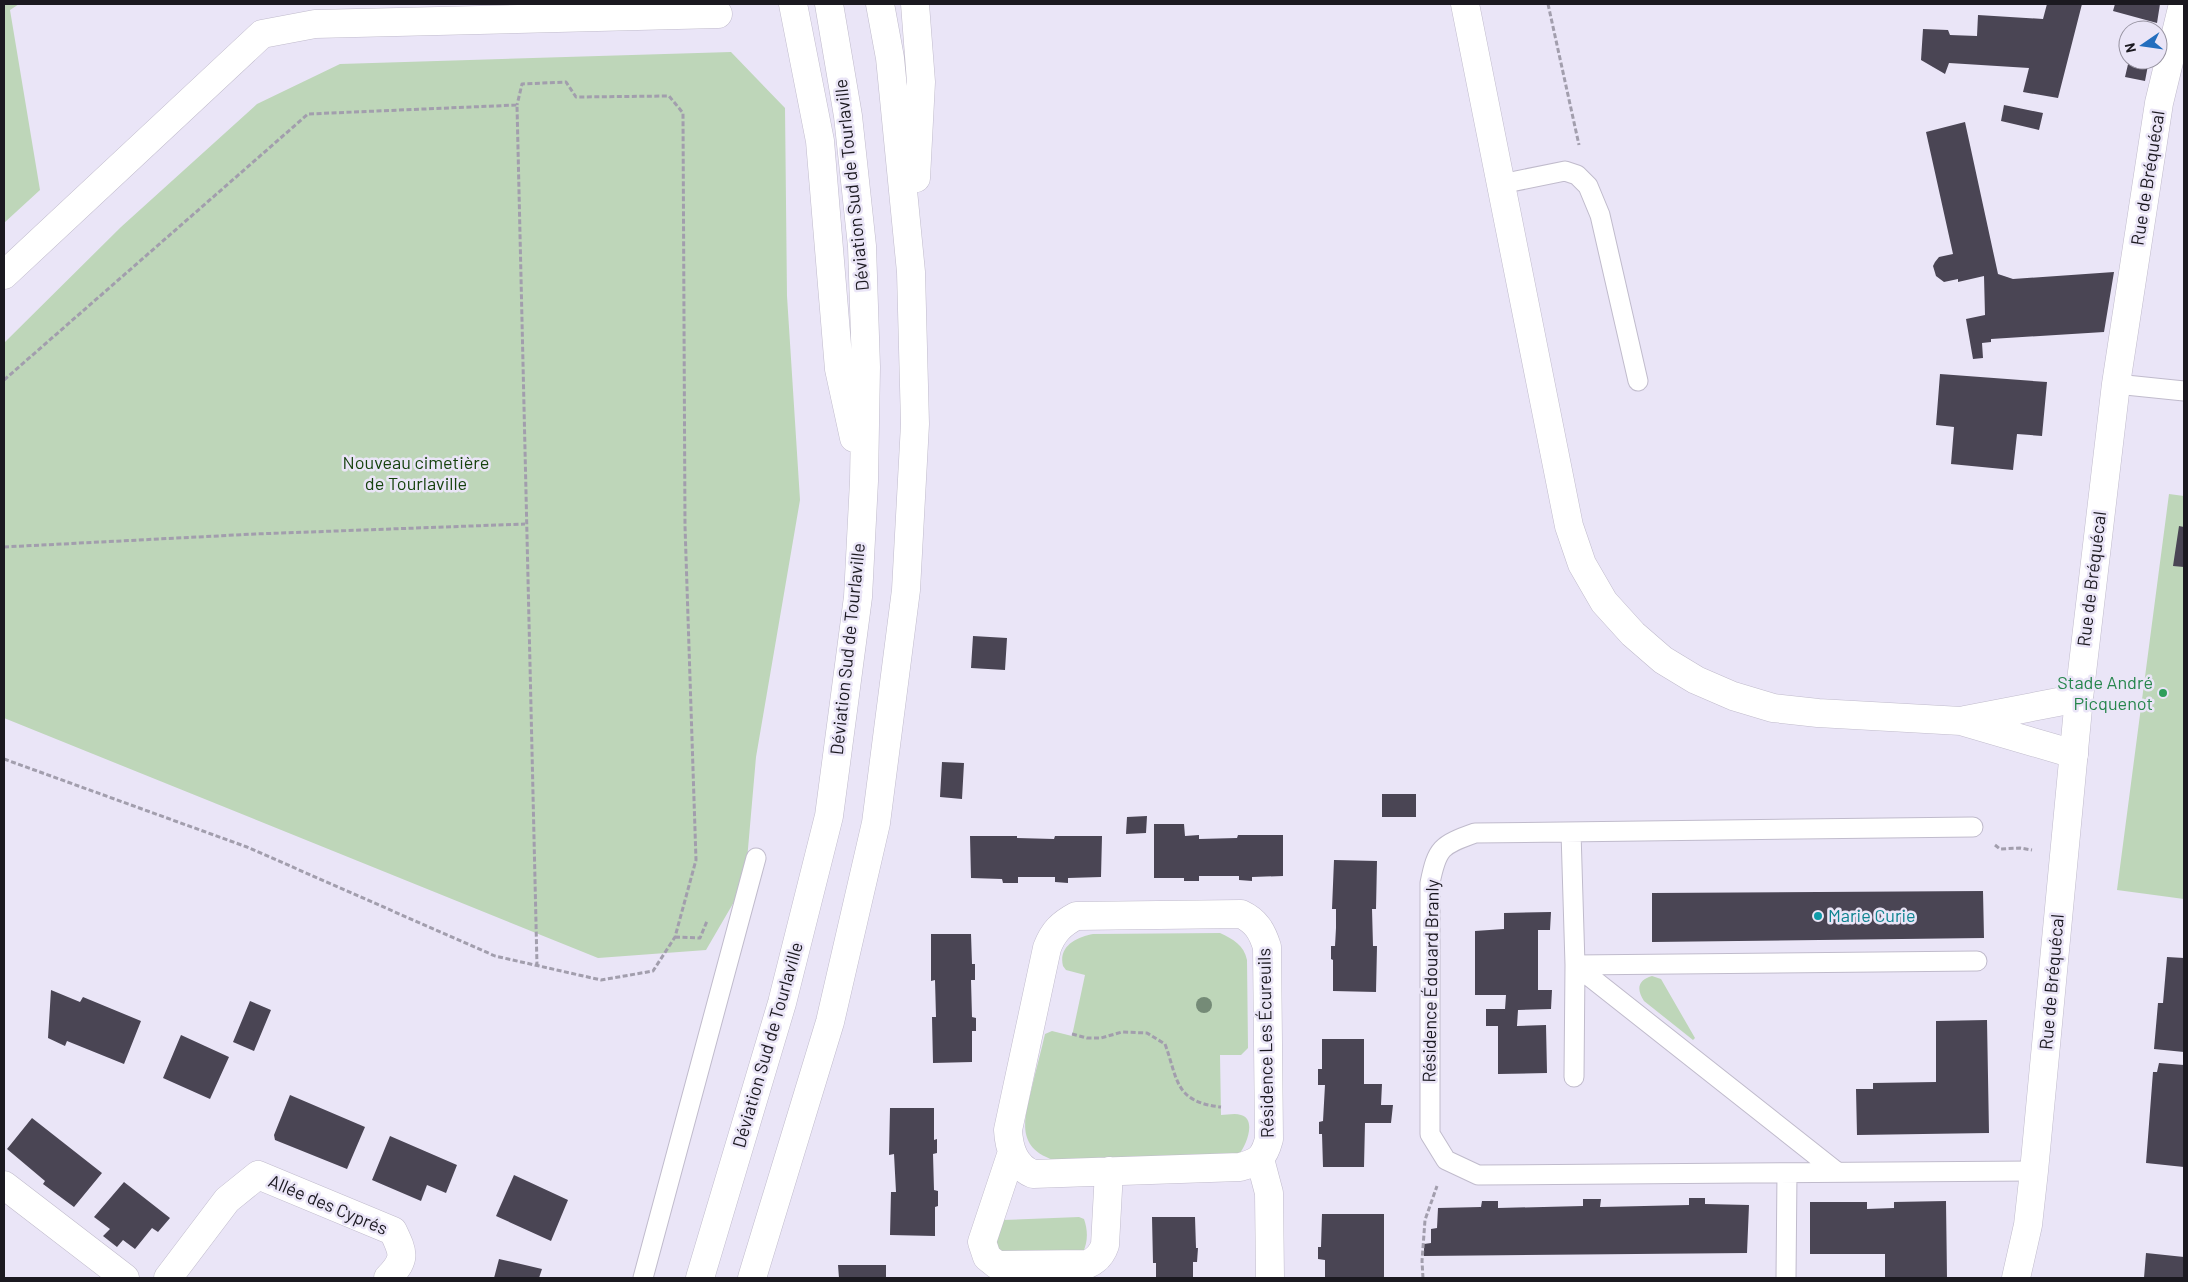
<svg xmlns="http://www.w3.org/2000/svg" width="2188" height="1282" font-family="Barlow,sans-serif">
  <rect width="100%" height="100%" fill="#eae5f7"/>
  <!-- green -->
  <path fill="#bed6b9" d="M4,4H19L10,10L40,190L4,223Z
    M731,52L785,108L787,296L800,500L756,757L745,883L706,950L598,958L4,718V343L121,227L257,104L340,64Z
    M2169,494L2184,496V899L2117,890Z
    M1220,933C1233,939 1244,945 1247,960L1248,1048L1241,1055H1220L1221,1115C1227,1115 1235,1113 1241,1115C1257,1119 1246,1146 1239,1154L1054,1160C1014,1147 1025,1117 1032,1087C1036,1069 1041,1052 1045,1034L1052,1031L1072,1036L1085,975L1066,970L1063,966C1058,946 1077,937 1093,934Z
    M1652,976L1661,979L1695,1038L1693,1040L1644,1001C1636,989 1638,980 1652,976Z
    M1079,1217L1084,1219C1088,1230 1088,1242 1083,1252L1004,1258L995,1245L1002,1220Z"/>
  <!-- building -->
  <path fill="#4a4554" d="M2047,4H2082L2058,98L2023,92L2029,68L1949,63L1945,74L1921,60L1923,29L1948,30L1950,35L1977,36L1978,15L2043,19Z
    M2115,4H2160L2157,23L2113,11Z
    M2129,60H2149L2145,81L2125,77Z
    M2004,105L2043,113L2039,130L2001,121Z
    M1965,122L1998,274L2013,279L2114,272L2104,332L1991,339V342L1982,343L1983,358L1973,359L1966,319L1985,315L1984,276L1958,282V279L1944,282L1936,276L1933,266L1935,262L1939,257L1953,254L1926,132Z
    M1940,374L2047,382L2042,436L2017,434L2013,470L1951,464L1954,427L1936,425Z
    M2179,526L2184,527V567L2173,566Z
    M973,636L1007,638L1005,670L971,668Z
    M942,762L964,763L962,799L940,797Z
    M1382,794H1416V817H1382Z
    M1147,816L1146,833L1126,834L1127,817Z
    M1154,824H1184L1185,836L1199,835V839L1237,838L1238,835H1283V876L1252,877V881L1239,880V876H1199V881H1184V878H1154Z
    M970,836H1017V838L1054,839L1055,836H1102L1101,877L1068,878V883L1055,882V877H1018V883H1003L1002,879L971,878Z
    M1334,860L1377,861L1376,909H1372L1373,946H1377L1376,992L1333,991V960L1331,959V946H1335L1336,928V909H1332Z
    M1983,891L1984,938L1652,942V893Z
    M1551,912L1550,930H1538V990H1552L1551,1009L1518,1010L1517,1026L1546,1025L1547,1073L1498,1074V1026H1486V1009H1505L1506,995H1475V931L1504,929V913Z
    M931,934H971L972,964H975V980H971L972,1017L976,1018V1031H972V1062L933,1063L932,1017H936L935,980L931,981Z
    M2167,957L2184,958V1052L2154,1049L2158,1003H2163Z
    M51,990L80,1002L83,997L141,1021L124,1064L67,1041L65,1046L48,1038Z
    M250,1001L271,1010L254,1051L233,1042Z
    M1987,1020L1989,1133L1857,1135L1856,1089H1873V1083L1936,1082V1021Z
    M181,1035L229,1057L210,1099L163,1078Z
    M1322,1039H1364V1084H1382L1381,1105H1393L1391,1123H1365L1364,1167H1323L1322,1134H1319V1122L1323,1121L1325,1085H1318V1069H1322Z
    M2159,1063L2184,1065V1167L2146,1163L2153,1072H2157Z
    M290,1095L365,1127L347,1169L275,1140L274,1135Z
    M890,1108H934V1140L937,1139V1153L933,1154L934,1190L938,1191V1206L935,1207V1236L890,1235L891,1192H896L894,1154L889,1155Z
    M32,1118L102,1173L74,1207L43,1184L45,1181L7,1149Z
    M390,1136L457,1165L446,1193L427,1185L421,1201L372,1180Z
    M514,1175L568,1200L551,1241L496,1216Z
    M124,1182L170,1218L158,1232L152,1228L135,1249L123,1240L117,1247L103,1236L110,1229L94,1217Z
    M1689,1198H1705V1204L1749,1205L1747,1253L1424,1256V1244L1431,1243V1229L1437,1228L1438,1208L1481,1207L1482,1201H1498V1208L1583,1206V1199H1601L1600,1207L1689,1205Z
    M1946,1201L1947,1278H1885V1254H1810V1202H1867V1209L1894,1208V1202Z
    M1322,1214H1384V1278H1325V1260L1318,1259V1247H1321Z
    M1152,1217H1195L1196,1248H1198L1197,1262H1193V1278H1156V1263H1153Z
    M2146,1253L2184,1257V1278H2144Z
    M499,1259L542,1269L539,1278H494Z
    M838,1265H886V1278H839Z"/>
  <g fill="none" stroke-linecap="round" stroke-linejoin="round">
    <!-- lane casing -->
    <g stroke="#c0bbcc" stroke-width="21">
      <path id="lane" d="M1501,184L1565,171L1577,175L1588,186L1600,215L1638,381
        M2116,384L2184,391
        M1973,827L1475,833C1441,845 1437,848 1430,883V1134L1446,1160L1478,1175L2034,1171
        M1571,832L1575,965L1574,1077
        M1837,1172L1575,965L1977,961
        M643,1278L756,858
        M1786,1278L1787,1173"/>
    </g>
    <!-- street casing -->
    <g stroke="#c0bbcc" stroke-width="29">
      <path id="street" d="M4,275L262,34L315,24L718,14
        M1241,914C1256,921 1262,931 1267,947L1269,1139C1264,1158 1259,1162 1240,1167L1033,1174C1014,1166 1009,1148 1008,1130L1047,948C1053,932 1061,924 1076,916Z
        M1012,1152L982,1242L987,1257L997,1265L1088,1264C1097,1260 1102,1254 1105,1245L1109,1171
        M1260,1159L1269,1193L1270,1278
        M4,1185L125,1278
        M168,1278L227,1200L258,1175L393,1231C404,1254 406,1259 388,1278"/>
    </g>
    <!-- secondary casing -->
    <g stroke="#c0bbcc" stroke-width="29">
      <path id="secondary" d="M2016,1278L2028,1225L2034,1171L2079,698L2116,384L2159,103L2183,4"/>
    </g>
    <!-- highway casing -->
    <g stroke="#c0bbcc" stroke-width="29">
      <path id="highway" d="M793,4L820,141L839,369L854,438
        M915,4L921,82L916,178
        M1465,4L1569,526L1582,564L1604,602L1633,634L1663,660L1696,680L1733,696L1773,708L1818,713L1961,721L2074,754
        M1965,720L2079,698
        M700,1278L782,1003L829,816L858,597L864,481L866,367L862,246L848,116L829,4
        M752,1278L830,1022L876,823L906,590L915,424L911,272L890,58L880,4"/>
    </g>
    <!-- path -->
    <path stroke="#a29ead" stroke-width="3" stroke-dasharray="5 2.5" stroke-linecap="butt" d="M1548,4L1579,145
      M4,380L308,114L517,105L537,966
      M4,547L255,534L525,524
      M4,759L247,847L495,956L601,980L653,971L675,937L696,860L685,526L683,113L669,96L576,97L566,82L522,84L517,105
      M1995,845L2000,849L2020,848L2032,850
      M675,937L700,938L707,921
      M1072,1034L1087,1038H1101L1122,1032L1147,1033L1165,1044C1178,1079 1174,1102 1221,1107
      M1423,1278L1422,1261L1425,1220L1437,1186"/>
    <!-- lane -->
    <use href="#lane" stroke="#fff" stroke-width="19"/>
    <!-- street -->
    <use href="#street" stroke="#fff" stroke-width="28"/>
    <!-- secondary -->
    <use href="#secondary" stroke="#fff" stroke-width="28"/>
    <!-- highway -->
    <use href="#highway" stroke="#fff" stroke-width="28"/>
  </g>
  <!-- trees -->
  <circle fill="#758b77" cx="1204" cy="1005" r="8"/>
  <!-- markers -->
  <circle fill="#2e9e5b" stroke="#eae5f7" stroke-width="2" cx="2163" cy="693" r="5"/>
  <circle fill="#0f9aa8" stroke="#eae5f7" stroke-width="2" cx="1818" cy="916" r="5"/>
  <g text-anchor="middle" stroke-width="5" stroke-linejoin="round" paint-order="stroke">
    <!-- street labels -->
    <g font-size="18" fill="#1b1920" stroke="#eae5f7">
      <text transform="translate(2148 178) rotate(-81)" y="6">Rue de Bréquécal</text>
      <text transform="translate(852 185) rotate(-96)" y="6">Déviation Sud de Tourlaville</text>
      <text transform="translate(2092 579) rotate(-83)" y="6">Rue de Bréquécal</text>
      <text transform="translate(848 649) rotate(-84)" y="6">Déviation Sud de Tourlaville</text>
      <text transform="translate(1431 981) rotate(-89)" y="6">Résidence Édouard Branly</text>
      <text transform="translate(2052 982) rotate(-85)" y="6">Rue de Bréquécal</text>
      <text transform="translate(1266 1043) rotate(-91)" y="6">Résidence Les Écureuils</text>
      <text transform="translate(768 1045) rotate(-74)" y="6">Déviation Sud de Tourlaville</text>
      <text transform="translate(328 1205) rotate(23)" y="6">Allée des Cyprés</text>
    </g>
    <!-- park labels -->
    <g font-size="18" fill="#16420e" stroke="#eae5f7">
      <text x="416" y="469">Nouveau cimetière<tspan x="416" dy="21">de Tourlaville</tspan></text>
    </g>
    <!-- leisure labels -->
    <g font-size="18" fill="#27864d" stroke="#eae5f7" text-anchor="end">
      <text x="2153" y="689">Stade André<tspan x="2153" dy="21">Picquenot</tspan></text>
    </g>
    <!-- culture labels -->
    <g font-size="18" fill="#0d838f" stroke="#eae5f7" text-anchor="start">
      <text x="1828" y="922">Marie Curie</text>
    </g>
  </g>
  <!-- border -->
  <rect width="2188" height="1282" fill="none" stroke="#1b1920" stroke-width="10"/>
  <!-- north arrow -->
  <g transform="translate(2143 45) rotate(257)"><circle r="24" fill="#eae5f7" stroke="#9793a1"/>
  <path d="M0-4L9 19L0 12L-9 19Z" fill="#236ebe"/>
  <text y="-8" font-size="14" font-weight="bold" text-anchor="middle" fill="#1b1920">N</text>
  </g>
</svg>
